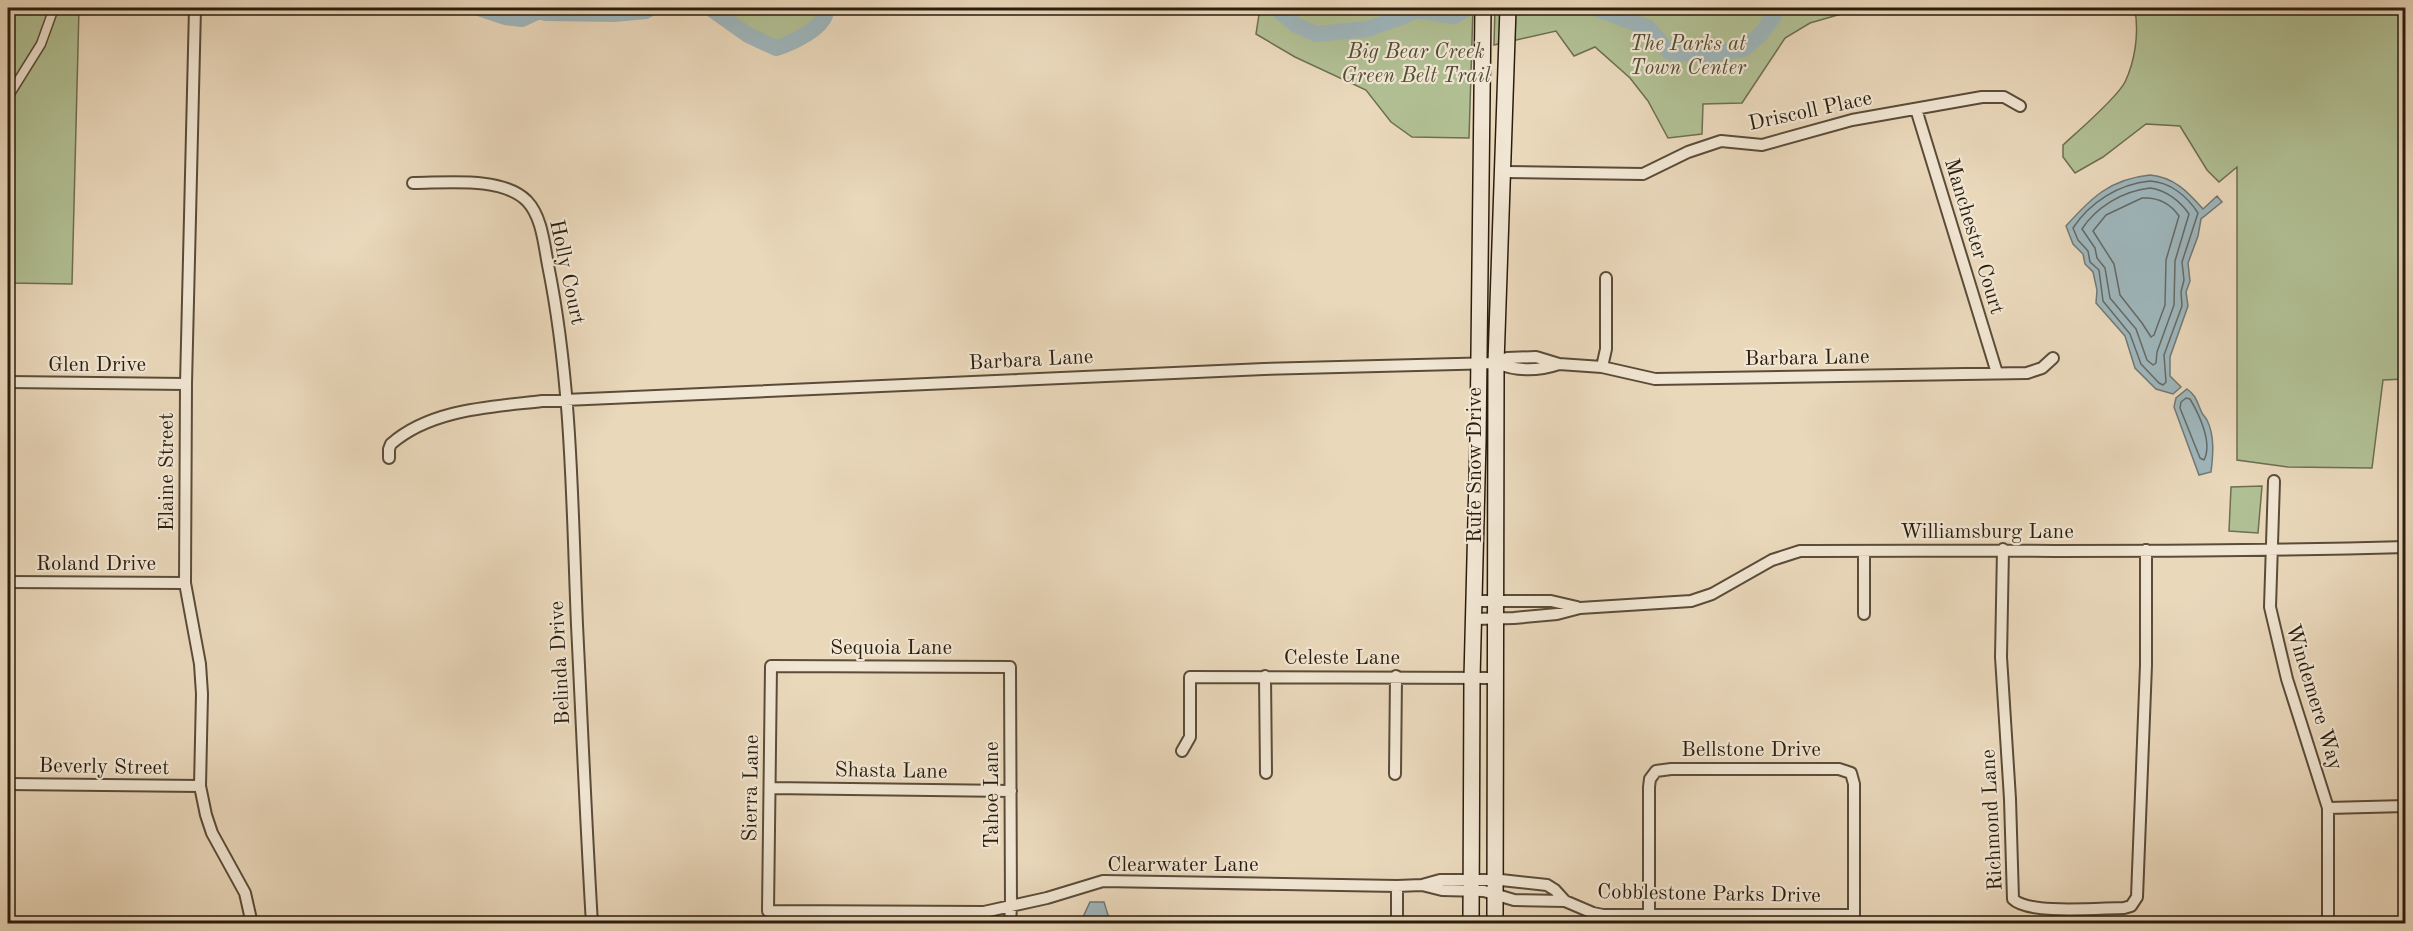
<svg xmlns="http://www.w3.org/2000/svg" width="2413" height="931" font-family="'Old Standard TT',serif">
  <rect width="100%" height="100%" fill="#ead8bb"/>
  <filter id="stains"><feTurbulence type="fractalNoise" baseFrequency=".00333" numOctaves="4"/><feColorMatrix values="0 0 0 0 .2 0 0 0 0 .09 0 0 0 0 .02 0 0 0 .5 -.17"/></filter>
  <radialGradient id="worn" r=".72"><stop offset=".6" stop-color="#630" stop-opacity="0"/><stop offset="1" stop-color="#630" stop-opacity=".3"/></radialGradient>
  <!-- green -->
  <path fill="#b1c094" stroke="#6e6e51" stroke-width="1.5" d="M8,8H79L72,284L8,283Z
    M479,8H651C631,19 570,14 546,13L539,11C515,22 503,18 479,8Z
    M710,8H826C828,29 792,43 776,48L748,35Z
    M1260,8H1473L1469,138L1412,137L1391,122L1366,90L1295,57L1256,34Z
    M1495,8H1862L1810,23L1785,38L1742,103L1703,104L1702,134L1668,138L1648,101L1630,78L1595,47L1574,56L1556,31L1494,45Z
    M2132,8H2405V379L2383,380L2372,468L2288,467L2237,460V167L2219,182L2207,170L2180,126L2146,124L2103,157L2075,173L2063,157V145C2077,132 2117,98 2125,82C2135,61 2139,34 2135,10Z
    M2262,486L2258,533L2229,531L2231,487Z"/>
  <!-- water -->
  <path fill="#9eb6bc" stroke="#707976" stroke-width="1.5" d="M2150,175C2174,177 2188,192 2203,209L2217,196L2222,202L2201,219L2198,236L2188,263L2190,281L2186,292L2188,306L2170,357V376L2181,387L2173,394L2156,389L2135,368L2125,336L2096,303L2097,290L2093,272L2085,264L2083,254L2073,244L2066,226C2091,198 2110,179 2150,175Z
    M2187,389C2197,396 2197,403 2202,413C2203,415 2206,418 2207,420C2215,436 2213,456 2211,472L2199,475L2174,407L2176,398Z
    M1090,902H1104L1108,915V923H1083V917Z"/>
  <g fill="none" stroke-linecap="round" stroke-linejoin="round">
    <!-- shore -->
    <path stroke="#646a65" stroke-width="1.5" d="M2150,181C2170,182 2187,196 2198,213L2182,262L2184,280L2181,292L2182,306L2164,355L2166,382L2163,385L2159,383L2141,364L2130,334L2103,301L2099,270L2090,262L2088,251L2078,240L2073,228C2090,202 2119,184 2150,181Z
      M2150,188C2166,190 2180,201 2189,214L2175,261L2174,305L2157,352L2156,363L2153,365L2147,360L2136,329L2110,298L2105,268L2097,258L2095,248L2082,229C2096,207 2123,191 2150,188Z
      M2142,198C2157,197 2170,203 2179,216L2166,260L2165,305L2154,335L2151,337L2142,323L2120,295L2114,264L2093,231L2106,215Z
      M2186,398L2190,399C2199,414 2213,443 2204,460L2200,458L2180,408L2181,402Z"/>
    <!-- river -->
    <path stroke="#9eb6bc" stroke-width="16" d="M478,8L505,17L522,19L539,11L546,13L614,14L646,11L651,8
      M710,8L748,35L776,48C792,43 828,27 826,8
      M1276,8L1296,25L1316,34L1367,29L1402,17L1415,10L1454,16L1468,8H1477
      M1594,8L1649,28L1669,52L1707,55L1744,49L1761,34L1774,16L1775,8"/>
    <!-- pedestrian casing -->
    <g stroke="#5a4c39" stroke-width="11">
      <path id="pedestrian" d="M8,97L41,44L54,8"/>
    </g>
    <!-- minor casing -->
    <g stroke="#5a4c39" stroke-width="14">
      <path id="minor" d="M195,8L186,384L185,583L200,664L202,694L200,786L206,815L212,833L245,893L252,924
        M1916,109L1997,373
        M1503,172L1643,174L1688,152L1721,141L1762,145L1852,120L1982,97H2004L2020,106
        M413,183C446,183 502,176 527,201C542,217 544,244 548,265C572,383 572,505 577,625C582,725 586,824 592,924
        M1496,363L1507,358L1536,357L1559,364L1602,367L1655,379L2027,373L2042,368L2053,358
        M1602,367L1606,349V278
        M8,382L186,384
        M389,458V449L391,444C431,409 491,407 542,401L1264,369L1496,363C1516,371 1538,371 1559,364
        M2274,481L2270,607L2287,679L2328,808V924
        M2003,549L2001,657L2010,799L2013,899C2029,915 2100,908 2124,908L2131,906L2137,897L2146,665V550
        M1864,552V614
        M8,582L185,583
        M1475,601H1551L1577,607
        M1474,619L1514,618L1557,614L1580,608L1691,601L1712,594L1772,560L1800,551C2002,550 2204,553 2406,547
        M1265,676L1266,773
        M1182,751L1190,737V677L1494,678
        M1395,774L1396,676
        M8,784L200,786
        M770,788L1011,791
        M2328,808L2406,806
        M1422,885L1442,890L1484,891L1514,900L1565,901L1593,913L1603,915H1854
        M1397,886V924
        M1649,915V787L1650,779L1656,771L1671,769H1839L1851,773L1854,784V924
        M1010,924L1011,906L1010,667L771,666L768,911L984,912L1047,898L1103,881L1397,886L1422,885L1440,880H1501L1547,885L1555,890L1565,901"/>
    </g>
    <!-- secondary casing -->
    <g stroke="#2a1d0e" stroke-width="18">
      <path id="secondary" d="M1471,924L1472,678L1478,440L1483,8
        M1495,924L1496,363L1508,8"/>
    </g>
    <!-- pedestrian -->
    <use href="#pedestrian" stroke="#f1e6d3" stroke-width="8"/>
    <!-- minor -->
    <use href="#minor" stroke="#f1e6d3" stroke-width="10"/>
    <!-- secondary -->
    <use href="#secondary" stroke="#f1e6d3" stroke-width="15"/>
  </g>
  <g text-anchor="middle" stroke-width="4.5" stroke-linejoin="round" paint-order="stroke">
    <!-- park labels -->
    <g font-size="21" font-style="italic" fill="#524e36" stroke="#f1e6d3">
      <text x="1688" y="50">The Parks at<tspan x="1688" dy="24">Town Center</tspan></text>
      <text x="1416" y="58">Big Bear Creek<tspan x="1416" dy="24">Green Belt Trail</tspan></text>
    </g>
    <!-- street labels -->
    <g font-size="21" fill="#2a1d0e" stroke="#f1e6d3">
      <text transform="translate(1810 110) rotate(-12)" y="7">Driscoll Place</text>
      <text transform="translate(1975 236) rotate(73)" y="7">Manchester Court</text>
      <text transform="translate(568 272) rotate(78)" y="7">Holly Court</text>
      <text transform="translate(1807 357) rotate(-1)" y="7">Barbara Lane</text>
      <text transform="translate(1031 359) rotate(-3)" y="7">Barbara Lane</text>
      <text x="97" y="371">Glen Drive</text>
      <text transform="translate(1474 465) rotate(-90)" y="7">Rufe Snow Drive</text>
      <text transform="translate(166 472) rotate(-90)" y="7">Elaine Street</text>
      <text x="1987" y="538">Williamsburg Lane</text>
      <text x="96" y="570">Roland Drive</text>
      <text x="891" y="654">Sequoia Lane</text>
      <text x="1342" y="664">Celeste Lane</text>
      <text transform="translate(559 663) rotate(-93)" y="7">Belinda Drive</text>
      <text transform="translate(2315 697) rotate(73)" y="7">Windemere Way</text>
      <text x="1751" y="756">Bellstone Drive</text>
      <text transform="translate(104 766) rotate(1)" y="7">Beverly Street</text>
      <text transform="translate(891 770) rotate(1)" y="7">Shasta Lane</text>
      <text transform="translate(750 788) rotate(-89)" y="7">Sierra Lane</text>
      <text transform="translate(991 795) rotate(-90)" y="7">Tahoe Lane</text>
      <text transform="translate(1991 820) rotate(-93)" y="7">Richmond Lane</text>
      <text x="1183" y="871">Clearwater Lane</text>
      <text transform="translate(1709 893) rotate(1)" y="7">Cobblestone Parks Drive</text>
    </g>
  </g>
  <!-- margin -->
  <rect width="2413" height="931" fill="none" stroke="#ead8bb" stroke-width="30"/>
  <rect x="9" y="9" width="2395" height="913" fill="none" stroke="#2a1d0e" stroke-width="3"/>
  <rect x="15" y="15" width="2383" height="901" fill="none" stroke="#2a1d0e" stroke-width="1.5"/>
  <rect width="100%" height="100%" filter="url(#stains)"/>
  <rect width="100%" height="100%" fill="url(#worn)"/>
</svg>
